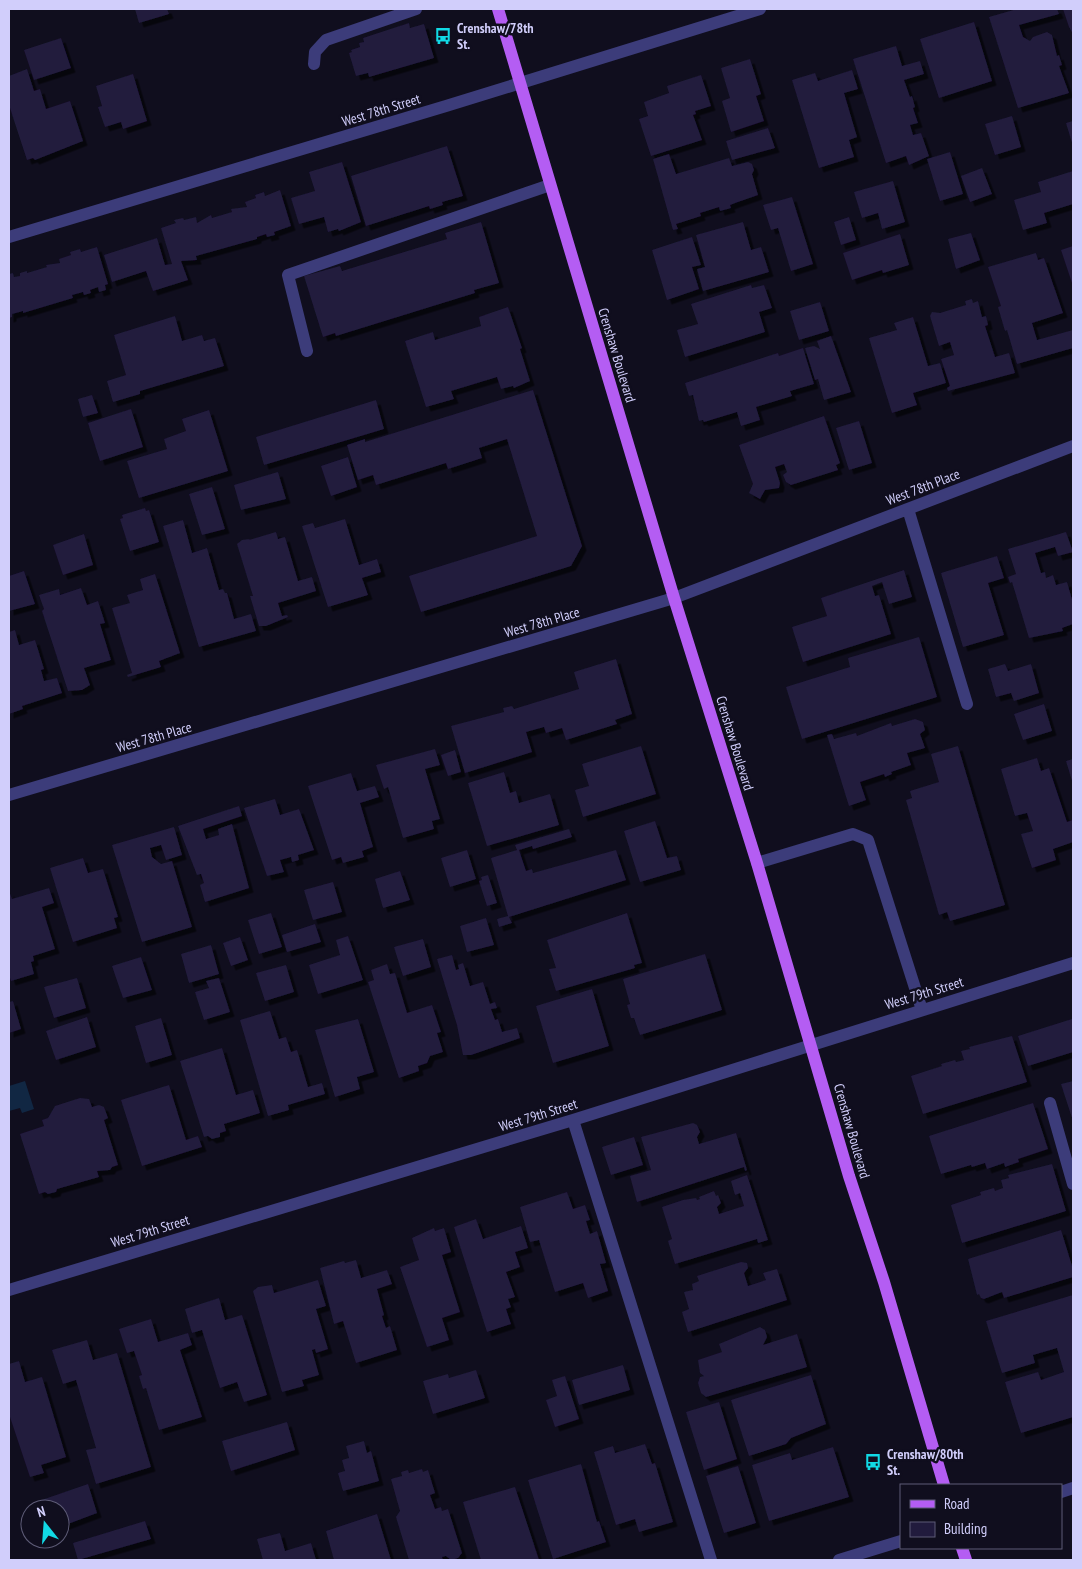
<svg xmlns="http://www.w3.org/2000/svg" width="1082" height="1569" font-family="'PT Sans Narrow',sans-serif">
  <defs>
    <filter id="shadow"><feDropShadow dx="4.5" dy="4.5" stdDeviation="0" flood-color="#0009"/></filter>
  </defs>
  <rect width="100%" height="100%" fill="#100e1e"/>
  <!-- water -->
  <path fill="#112743" d="M25,1081L34,1109L22,1113L20,1108L9,1111V1086Z"/>
  <!-- building -->
  <path fill="#211b3d" filter="url(#shadow)" d="M135,9H167L169,14L139,23Z
    M1017,9H1057L1059,14L1019,25L1023,37L1030,41L1033,37L1047,32L1052,35L1057,56L1059,55L1062,65L1059,66L1069,93L1018,108L989,17Z
    M1063,9H1073V34L1069,27Z
    M974,22L992,81L939,98L920,39Z
    M409,23L410,28L424,24L434,58L369,77L368,73L356,76L349,53L352,52L351,50L360,47L359,43L364,42L363,38Z
    M61,38L71,68L34,80L24,50Z
    M896,46L902,66L920,61L924,74L904,80L910,97L912,96L915,107L913,108L918,123L910,125L913,135L921,133L929,156L909,165L906,156L886,163L853,59Z
    M750,59L761,94L756,96L764,121L731,132L722,101L730,98L721,68Z
    M27,69L34,91L40,89L46,109L70,101L83,141L35,160L33,158L27,160L9,105V76Z
    M852,70L858,89L844,93L857,137L849,140L854,157L819,168L792,80L815,73L818,81Z
    M133,74L147,121L123,129L121,122L105,127L98,107L102,106L96,86Z
    M701,75L711,106L695,111L696,114L693,115L702,140L651,156L639,119L648,116L644,102L669,93L667,86Z
    M1012,116L1021,147L995,155L985,124Z
    M1073,121V146L1066,123Z
    M768,128L775,148L732,160L726,141Z
    M447,146L463,196L442,202L443,205L430,209L429,206L366,226L351,176Z
    M950,152L963,194L940,201L927,159Z
    M669,154L676,174L729,158L732,166L748,162L752,164L754,170L752,174L758,195L735,203L730,205L731,208L720,211L719,207L700,213L701,216L676,224L678,229L673,230L653,159Z
    M342,162L361,222L339,231L338,229L328,232L324,217L299,224L291,198L315,191L309,172Z
    M982,168L992,194L970,202L961,176Z
    M1073,171V204L1044,213L1047,223L1023,230L1014,200L1041,192L1038,182Z
    M893,181L905,222L882,229L878,213L862,218L854,192Z
    M280,190L291,226L274,232L275,235L267,237L266,234L257,237V239L196,256L197,260L181,261L188,280L153,291L146,271L112,282L104,255L157,238L165,265L172,264L161,228L176,223L174,220L183,218L184,220L196,217L197,223L211,215L212,218L232,212L231,209L247,207L245,202L256,198L255,195L264,192L265,196Z
    M792,197L813,264L791,271L778,228L771,230L763,205Z
    M849,217L856,240L841,245L834,222Z
    M481,222L499,283L474,290L475,293L336,336L335,333L323,337L304,276L340,266L342,271L447,239L445,233Z
    M743,222L751,250L761,247L769,272L703,291L697,269L705,267L696,235Z
    M971,233L980,260L956,269L948,239Z
    M900,234L909,265L883,273L882,270L852,280L843,253Z
    M692,237L701,265L692,267L699,289L667,300L652,250Z
    M1073,246V286L1061,250Z
    M97,247L108,284L105,285L106,290L99,292L98,287L90,290L91,293L84,295L83,292L72,295L73,298L23,313V311L12,314V317L9,318V274L13,273L14,277L20,276V273L27,271V273L47,267L46,265L60,263L59,259L71,255L70,252L80,249L81,252Z
    M1036,253L1038,260L1044,258L1063,313L1032,323L1037,340L1073,330V348L1017,364L1007,330L1005,331L998,307L1001,306L988,267Z
    M751,285L752,288L764,285L772,308L759,312L765,332L685,357L677,330L698,324L691,304Z
    M972,299L973,303L978,301L982,317L986,316L988,325L985,326L995,357L1009,353L1015,373L948,391L947,388L950,386L941,359L954,355L950,342L939,346L930,316L932,312L940,313L966,305L965,301Z
    M820,302L829,331L799,340L790,311Z
    M508,307L522,348L520,349L530,381L514,388L513,386L501,389L497,377L451,391L454,399L426,407L405,341L433,332L435,340L481,326L479,317Z
    M175,316L182,341L202,335L204,341L215,338L224,366L140,391V394L113,402L107,381L126,375L114,335Z
    M913,317L928,366L940,363L946,383L913,393L917,405L892,413L869,338L897,330L894,323Z
    M831,336L851,392L824,400L818,379L815,380L805,348L814,346L820,349L817,341Z
    M803,348L814,384L790,391L792,396L756,407L760,420L741,426L737,412L704,422L703,420L699,421L693,395L689,396L685,383L778,353L779,356Z
    M533,390L582,546L571,566L421,612L409,576L537,536L507,439L479,448L482,458L448,469L446,463L376,485L373,475L358,480L347,445L365,439V442Z
    M92,395L98,413L83,417L78,399Z
    M376,400L384,429L264,465L256,437Z
    M131,409L143,447L100,461L88,423Z
    M209,410L228,471L139,498L127,461L167,449L164,439L186,431L182,419Z
    M824,416L840,463L836,465L838,470L791,485L786,482L783,475L787,472L784,464L775,467L780,483L779,488L765,490L760,499L749,493L753,484L739,445Z
    M859,421L872,463L849,470L836,428Z
    M348,457L357,487L331,496L321,466Z
    M278,472L286,499L241,510L234,485Z
    M212,487L225,529L202,535L189,494Z
    M145,508L146,511L149,510L159,542L130,551L120,519L123,518L122,515Z
    M345,519L359,565L377,559L381,572L362,578L368,595L328,607L302,526L313,523L315,528Z
    M183,520L192,553L207,548L219,590L223,589L225,593H227L234,619L251,614L256,631L199,647L163,526Z
    M276,532L278,539L285,537L298,581L312,577L316,591L278,603L282,616L287,615L288,617L266,626H259L250,596H253L237,544L242,540L250,539L249,540Z
    M1066,532L1073,552L1058,556L1055,547L1035,553L1041,573L1045,572L1046,578L1053,575L1056,585L1067,582L1073,603V624L1062,628L1063,631L1029,638L1012,582L1010,583L1008,577L1016,574L1008,549Z
    M84,534L93,565L63,575L53,545Z
    M997,556L1004,578L988,583L1004,635L963,647L941,573Z
    M904,570L912,597L889,604L882,582L872,586L875,596L879,595L891,634L803,662L792,627L827,616L821,598Z
    M24,571L35,604L9,611V576Z
    M155,574L180,653L159,661L161,667L128,677L127,675L132,673L112,608L130,603L127,595L143,590L140,579Z
    M81,588L87,605L98,601L105,623L100,624L111,660L84,668L90,685L82,690L68,691L42,611L44,609L39,595L59,589L60,595Z
    M15,630L19,645L35,640L44,669L41,670L44,681L57,678L62,693L22,706L23,709L9,714V632Z
    M919,637L937,697L802,739L786,687L850,667L848,658Z
    M616,659L632,714L615,720L617,724L566,740L562,728L546,733L544,727L526,732L532,752L465,773L451,726L504,712L503,708L512,706L514,709L579,689L574,672Z
    M1005,664L1008,671L1031,664L1039,693L1014,701L1011,693L996,697L988,669Z
    M1044,704L1052,731L1023,740L1014,714Z
    M915,719L923,722L925,730L920,734L925,748L907,753L911,765L891,772L892,774L885,777L884,774L860,782L866,800L849,806L827,735L832,734L834,739L856,733L857,736L891,723L892,726Z
    M641,746L656,794L583,817L575,790L589,786L582,764Z
    M958,746L1005,905L950,921L947,912L939,915L906,800L912,798L910,791L939,782L931,754Z
    M435,749L440,765L425,769L440,819L432,821L434,829L403,838L388,787L384,789L376,765Z
    M455,750L461,772L448,776L441,755Z
    M1037,758L1041,771L1049,768L1067,822L1073,820V842L1053,849L1056,860L1032,868L1021,834L1033,831L1027,813L1015,816L1001,769Z
    M1073,759V784L1066,761Z
    M504,772L510,793L516,791L519,803L550,794L559,825L487,846L468,783Z
    M351,773L357,791L375,786L379,797L360,803L373,847L362,851L364,857L343,863L341,857L332,860L308,786Z
    M275,799L280,815L299,809L314,850L298,855L299,860L292,862L291,857L280,860L284,872L267,876L244,808Z
    M239,806L242,816L203,829L206,839L219,835L218,829L232,824L249,888L205,902L200,885L204,883L201,874L197,875L178,826Z
    M655,821L667,858L677,856L681,870L640,882L624,831Z
    M174,827L182,855L166,860L161,845L150,848L152,857L161,864L172,861L192,927L142,942L112,845Z
    M569,829L572,837L533,849L532,846L519,850L526,871L532,869L533,873L616,850L626,880L509,917L512,923L499,927L497,919L508,916L491,858L517,850L515,845Z
    M467,850L476,879L450,887L441,858Z
    M83,858L88,873L103,869L118,917L114,918L117,928L73,942L50,868Z
    M400,871L410,900L383,908L375,879Z
    M488,875L497,903L487,906L479,881L482,880L481,877Z
    M333,882L342,912L313,920L304,890Z
    M49,888L54,903L42,907L55,949L33,956L34,961L31,962L34,974L11,981L9,975V891L12,899Z
    M271,913L282,947L259,954L248,920Z
    M627,913L642,963L634,965L635,968L556,991L549,969L556,968L547,940Z
    M486,918L494,945L467,952L460,926Z
    M315,924L321,942L287,952L282,935Z
    M348,936L363,980L318,994L309,965L340,955L336,940Z
    M240,937L248,960L231,966L223,943Z
    M423,939L431,967L403,976L394,947Z
    M211,945L219,974L189,983L181,954Z
    M705,954L722,1010L640,1035L634,1018H631L627,1005L630,1004L623,979Z
    M452,955L456,970L459,969L458,965L463,963L470,986L483,982L490,1004L495,1002L497,1008L491,1009L495,1020L498,1019L502,1032L517,1028L520,1038L471,1055H463L457,1025L437,959Z
    M141,957L152,990L123,998L112,966Z
    M387,964L390,974L395,973L407,1013L432,1005L441,1032L437,1033L443,1052L430,1056L427,1063L418,1066L419,1071L399,1078L368,982L374,980L371,970Z
    M286,965L294,992L265,1001L256,973Z
    M77,978L86,1008L54,1018L44,987Z
    M219,978L230,1012L204,1020L195,992L209,988L206,981Z
    M592,989L609,1046L553,1063L536,1006Z
    M13,1001L21,1029L9,1033V1002Z
    M270,1011L279,1039L286,1037L291,1052L297,1050L308,1087L322,1083L325,1094L288,1105L289,1110L268,1116L240,1020Z
    M87,1017L96,1047L56,1060L46,1031Z
    M161,1018L172,1055L146,1063L135,1026Z
    M358,1019L374,1072L357,1077L360,1089L335,1097L315,1030Z
    M1072,1019L1073,1052L1028,1066L1018,1036Z
    M1012,1036L1027,1082L923,1114L911,1076L942,1066L941,1064L955,1060L956,1062L964,1060L961,1051L970,1049L969,1047Z
    M222,1048L236,1095L253,1090L260,1113L224,1124L226,1131L220,1133V1137L212,1139L208,1136L204,1137L180,1061Z
    M1073,1081V1121L1061,1084Z
    M169,1085L186,1140L198,1136L202,1147L142,1166L121,1100Z
    M80,1098L89,1099L92,1107L99,1105L104,1107L108,1118L104,1120L118,1165L112,1167L110,1170L97,1171L99,1177L57,1189L56,1192L48,1194L45,1192L39,1194L20,1134L44,1126L42,1120L48,1118L55,1106Z
    M1033,1103L1048,1149L1018,1159L1019,1162L1005,1167L1004,1163L987,1169L985,1163L972,1167L971,1165L941,1174L929,1136Z
    M693,1123L697,1125L700,1132L697,1137L699,1144L736,1133L747,1170L745,1171L744,1167L637,1202L630,1176L651,1170L641,1137Z
    M634,1137L643,1165L611,1175L602,1147Z
    M1052,1164L1066,1211L962,1243L951,1205L981,1195L980,1192L994,1188L995,1191L1003,1188L1001,1180L1009,1178L1008,1175Z
    M747,1175L768,1240L758,1243L757,1239L675,1264L668,1241L672,1239L662,1207L683,1200L696,1198L697,1200L700,1199L699,1197L714,1191L716,1196L718,1195L721,1203L717,1207L719,1214L744,1206L740,1193L735,1195L731,1181Z
    M567,1192L573,1209L585,1205L590,1220L586,1221L590,1234L597,1231L606,1263L600,1264L608,1291L588,1298L583,1283L555,1292L539,1240L530,1242L520,1207Z
    M476,1219L483,1239L521,1226L528,1248L515,1252L520,1267L506,1272L515,1297L508,1299L511,1307L506,1309L511,1324L487,1332L454,1227Z
    M434,1228L435,1231L444,1228L451,1252L442,1255L460,1312L442,1318L449,1340L427,1347L400,1267L419,1260L412,1238Z
    M1061,1230L1073,1269V1277L1004,1298L1002,1292L984,1299L981,1298L979,1294L977,1295L968,1259Z
    M356,1260L361,1278L387,1270L392,1284L377,1289L384,1315L382,1316L386,1328L390,1326L397,1350L356,1363L343,1321L334,1324L320,1268L344,1261L345,1263Z
    M741,1262L747,1263L748,1268L744,1273L748,1286L766,1280L763,1273L777,1269L787,1300L688,1332L682,1312L689,1309L684,1292L693,1290L692,1284L699,1281L697,1276Z
    M318,1280L326,1306L316,1309L328,1349L316,1353L315,1349L312,1350L319,1375L302,1380L304,1386L282,1392L253,1291L258,1287L272,1285L274,1293Z
    M1073,1295V1417L1021,1433L1005,1382L1038,1372L1041,1380L1064,1372L1057,1348L1033,1355L1035,1363L1002,1373L986,1321Z
    M219,1298L225,1320L242,1315L267,1395L244,1402L237,1382L220,1388L202,1330L192,1333L185,1309Z
    M151,1319L158,1342L188,1333L192,1345L180,1350L202,1417L159,1430L146,1388L143,1389L139,1376L142,1375L134,1351L127,1353L119,1329Z
    M760,1327L765,1330L767,1337L763,1345L797,1334L807,1367L706,1397L701,1393L698,1383L700,1377L704,1376L700,1373L698,1360L722,1352L719,1344Z
    M87,1340L93,1360L117,1353L151,1467L96,1484L86,1450L96,1448L76,1380L63,1384L52,1350Z
    M19,1361L25,1382L42,1377L66,1457L41,1465L44,1473L30,1477L9,1414V1364Z
    M623,1365L630,1390L579,1405L572,1380Z
    M476,1370L485,1398L433,1414L423,1381L448,1374L449,1378Z
    M811,1375L826,1424L791,1438L786,1444L749,1456L731,1400Z
    M565,1376L579,1419L555,1427L546,1400L557,1396L552,1380Z
    M719,1402L737,1459L704,1470L686,1412Z
    M287,1422L295,1450L231,1471L222,1441Z
    M364,1441L367,1453L371,1451L379,1481L343,1491L338,1473L345,1471L342,1460L349,1458L346,1446Z
    M645,1444L652,1464L655,1463L673,1522L639,1532L635,1519L616,1525L594,1452L613,1446L615,1453Z
    M833,1447L849,1497L769,1521L752,1465L790,1453L792,1460Z
    M581,1464L597,1522L599,1521L606,1542L553,1559L528,1480Z
    M738,1466L756,1523L724,1533L706,1476Z
    M422,1469L423,1472L428,1470L435,1493L430,1495L435,1509L441,1507L442,1511L448,1509L462,1553L458,1558L451,1560L446,1556L442,1557L443,1560H409L396,1517L400,1511L391,1479L402,1476L401,1472L408,1470L409,1473Z
    M88,1484L97,1513L60,1527V1509H35L33,1503Z
    M515,1487L539,1560H481L463,1502Z
    M377,1514L391,1560H334L326,1531Z
    M145,1521L151,1539L78,1560L73,1543Z
    M280,1533L285,1551L311,1543L316,1560H263L257,1539Z"/>
  <g fill="none" stroke-linecap="round" stroke-linejoin="round">
    <!-- minor -->
    <path stroke="#3c3c7a" stroke-width="12" d="M314,64L315,52L326,40L416,9
      M9,237L446,106L760,9
      M307,351L288,275L550,185
      M908,509L967,704
      M9,795L674,598L1073,446
      M757,863L853,834L868,840L922,1010
      M1050,1103L1073,1184
      M573,1120L711,1560
      M9,1290L573,1120L1073,963
      M1061,1492L1073,1488
      M839,1560L901,1541"/>
    <!-- major -->
    <path stroke="#b45df3" stroke-width="12" d="M498,9L674,598L757,863L849,1176L884,1282L944,1485
      M962,1548L966,1560"/>
  </g>
  <!-- icons -->
  <defs>
    <g id="bus-bare" transform="scale(1.35)"><path d="M-5-6H5V4H4V6H2V4H-2V6H-4V4H-5ZM-3.5-4V0h7V-4ZM-3.5 1.2v1.5H-2V1.2ZM2 1.2v1.5H3.5V1.2Z" fill="#11d9e5" stroke="#100e1e" stroke-width="2.5" paint-order="stroke"/></g>
  </defs>
  <g fill-rule="evenodd">
    <use href="#bus-bare" x="443" y="36"/>
    <use href="#bus-bare" x="873" y="1462"/>
  </g>
  <g text-anchor="middle" stroke-width="5" stroke-linejoin="round" paint-order="stroke">
    <!-- poi labels -->
    <g font-size="14" font-weight="bold" fill="#d1cefb" stroke="#100e1e" text-anchor="start">
      <text x="457" y="33">Crenshaw/78th<tspan x="457" dy="16">St.</tspan></text>
      <text x="887" y="1459">Crenshaw/80th<tspan x="887" dy="16">St.</tspan></text>
    </g>
    <!-- street labels -->
    <g font-size="14" fill="#d1cefb" stroke="#100e1e">
      <text transform="translate(381 110) rotate(-17)" y="5">West 78th Street</text>
      <text transform="translate(617 355) rotate(73)" y="5">Crenshaw Boulevard</text>
      <text transform="translate(923 487) rotate(-21)" y="5">West 78th Place</text>
      <text transform="translate(542 622) rotate(-16)" y="5">West 78th Place</text>
      <text transform="translate(154 737) rotate(-16)" y="5">West 78th Place</text>
      <text transform="translate(735 743) rotate(73)" y="5">Crenshaw Boulevard</text>
      <text transform="translate(924 993) rotate(-17)" y="5">West 79th Street</text>
      <text transform="translate(538 1115) rotate(-17)" y="5">West 79th Street</text>
      <text transform="translate(852 1131) rotate(74)" y="5">Crenshaw Boulevard</text>
      <text transform="translate(150 1231) rotate(-17)" y="5">West 79th Street</text>
    </g>
  </g>
  <!-- border -->
  <rect width="1082" height="1569" fill="none" stroke="#d1cefb" stroke-width="20"/>
  <!-- legend -->
  <rect x="900" y="1484" width="162" height="65" fill="#100e1e" stroke="#5d5b76"/>
  <rect x="910" y="1500" width="25" height="8" fill="#b45df3" stroke="#5d5b76"/>
  <text x="944" y="1509" font-size="15" fill="#d1cefb">Road</text>
  <rect x="910" y="1522" width="25" height="15" fill="#211b3d" stroke="#5d5b76"/>
  <text x="944" y="1534" font-size="15" fill="#d1cefb">Building</text>
  <!-- north arrow -->
  <g transform="translate(45 1524) rotate(343)"><circle r="24" fill="#100e1e" stroke="#5d5b76"/>
  <path d="M0-4L9 19L0 12L-9 19Z" fill="#11d9e5"/>
  <text y="-8" font-size="14" font-weight="bold" text-anchor="middle" fill="#d1cefb">N</text>
  </g>
</svg>
